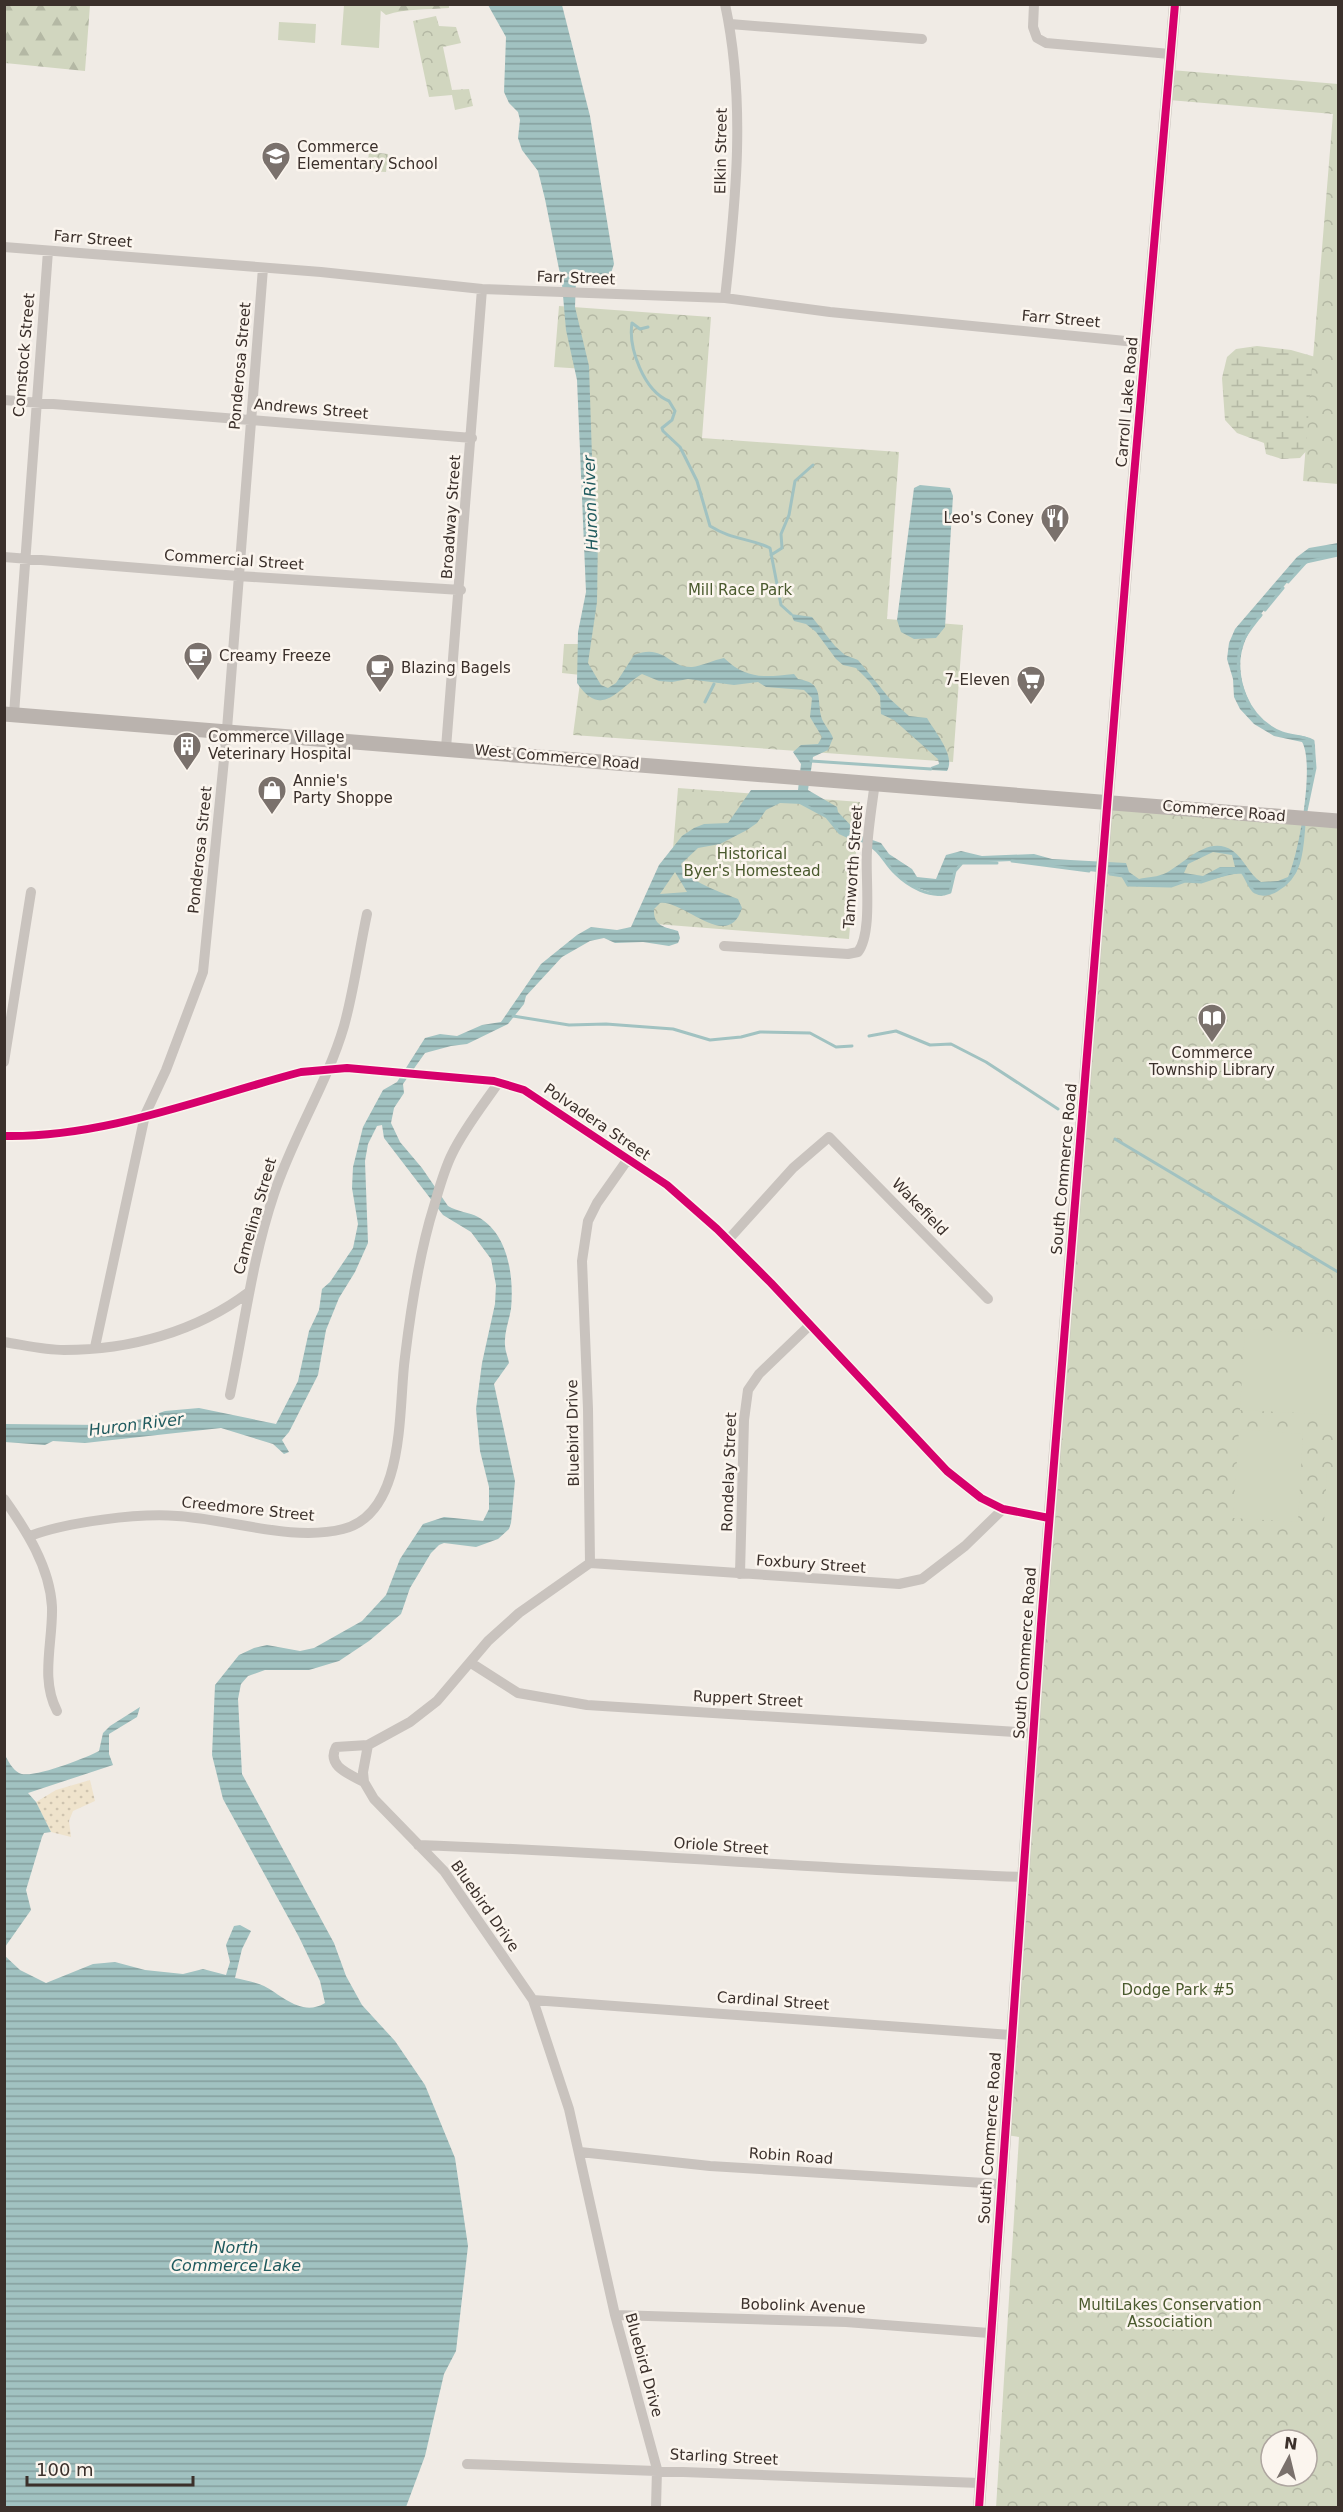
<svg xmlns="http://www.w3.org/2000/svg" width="1343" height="2512" font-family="'DejaVu Sans',sans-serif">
  <defs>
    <pattern id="forest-firs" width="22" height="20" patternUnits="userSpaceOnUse" patternTransform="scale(1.5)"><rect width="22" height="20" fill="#d1d6bf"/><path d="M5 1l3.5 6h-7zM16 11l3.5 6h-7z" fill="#b4b8a4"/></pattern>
    <pattern id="wetland-marsh" width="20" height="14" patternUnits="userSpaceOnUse" patternTransform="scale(1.5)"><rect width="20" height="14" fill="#d1d6bf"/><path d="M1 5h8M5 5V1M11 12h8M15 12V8" fill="none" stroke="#b4b8a4"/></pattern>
    <pattern id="sand-dots" width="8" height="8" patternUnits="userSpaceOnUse" patternTransform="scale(1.5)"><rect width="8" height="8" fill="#efe3cc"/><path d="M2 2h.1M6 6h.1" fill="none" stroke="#cec3af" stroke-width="1.8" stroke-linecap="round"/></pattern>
    <pattern id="park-crowns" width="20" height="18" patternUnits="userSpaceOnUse" patternTransform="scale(1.5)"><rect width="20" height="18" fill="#d1d6bf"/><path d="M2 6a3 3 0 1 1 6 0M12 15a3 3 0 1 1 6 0" fill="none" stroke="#b4b8a4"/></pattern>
    <pattern id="water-rules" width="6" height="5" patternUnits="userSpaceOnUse" patternTransform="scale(1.5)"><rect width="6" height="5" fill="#a1c2c1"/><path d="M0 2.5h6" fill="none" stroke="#849e9d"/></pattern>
  </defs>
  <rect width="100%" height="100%" fill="#f0ebe5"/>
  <!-- forest -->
  <path fill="url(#forest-firs)" d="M5,4L90,5L85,71L5,63Z
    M449,4V8C427,10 407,8 386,15L374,5Z"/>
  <!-- wetland -->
  <path fill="url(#wetland-marsh)" d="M1257,346L1291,350L1319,358L1309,448L1300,458L1282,459L1266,454L1264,443L1237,433L1225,420L1222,378L1227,357L1236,349Z"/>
  <!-- sand -->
  <path fill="url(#sand-dots)" d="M90,1780L95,1801L73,1811L69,1821L71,1837L51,1832L36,1802L56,1790Z"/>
  <!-- park -->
  <path fill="url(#park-crowns)" fill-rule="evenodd" d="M436,16L439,26L456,27L461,43L443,47L452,90L469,89L473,106L455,110L452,95L429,97L413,21Z
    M1171,70L1338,84V484L1303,481L1333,114L1169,100Z
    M369,152L388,154L386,172L367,171Z
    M559,306L711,317L702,438L899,452L887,619L963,625L953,762L573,735L581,675L562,673L564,644H585L591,599L585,369L554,367Z
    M678,788L860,802L849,939L643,923L673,849Z
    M1111,804L1338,823V2507L996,2508L1019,2137L1006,2135ZM1271,2440H1307V2476H1271Z"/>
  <!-- garden -->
  <path fill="#d1d6bf" d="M344,5H381L379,48L341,45Z
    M279,22L316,24L315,43L278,40Z
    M1245,1329L1338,1335V1415L1240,1410Z
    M1239,1429L1303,1434L1298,1522L1233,1518Z
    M1327,1472H1338V1524H1324Z"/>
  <!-- water -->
  <path fill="url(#water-rules)" fill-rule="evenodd" d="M488,5H562L590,116L614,264L610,276L599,281L576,280L575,307L589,366L592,457L598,532L597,602L588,663L601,685L608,688L616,683L634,655C664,643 669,668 692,667C701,666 714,660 724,658C747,680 765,677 794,674L798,679C823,683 817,695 821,716C823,724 830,730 833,738L828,750L813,757L808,790L837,807L838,812L861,836L881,843L889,854L912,869L917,877L936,879L946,855L961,851L982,856L1034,854L1052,859L1126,863L1129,872L1139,879C1148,877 1158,877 1166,873C1185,863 1209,834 1233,851C1244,859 1249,874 1261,882L1278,881L1288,877C1299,854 1315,763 1302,742L1274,736L1254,724L1240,709L1234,697L1233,679L1227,659L1229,643L1235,629L1297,557L1309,548L1338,543V555C1319,559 1307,559 1293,575C1263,614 1226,641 1246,694C1252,711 1264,726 1282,733C1293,737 1309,732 1315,745C1316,770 1309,789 1306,813C1303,830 1304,851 1298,868C1292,882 1270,902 1254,891C1249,887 1247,878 1242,872L1201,882L1185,881L1171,886L1128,885L1120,875L1012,861L963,863L955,871L950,892L941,896L912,886L895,873L873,847L840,833L827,817L802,804L780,803L766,810L757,823L747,830L720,844L698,848L681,864C683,880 723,893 738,899L742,908C728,953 683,899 660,903L654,909C653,926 664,927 678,931L680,938L678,943L669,946L643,942L615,943L604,938L590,941L562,957L526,996L524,1004L508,1024L467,1044L451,1046L425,1053L403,1084L404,1093L394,1108L391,1123L400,1142L422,1168L448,1206C458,1212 469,1212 478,1217C509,1234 514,1278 511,1309C509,1321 504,1333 505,1345C505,1351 508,1357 509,1363L494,1384L515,1481L511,1523L509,1529L498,1539L476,1547L444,1543L439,1545L431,1553L410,1588L401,1614L369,1641L339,1661L309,1670H265L248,1676L241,1684L238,1699L242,1774L334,1943L346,1976L362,2005L395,2041L425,2085L455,2158L468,2246L456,2351L444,2374L425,2456L406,2507H5L4,1955L20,1970L46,1983L93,1964L115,1962L145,1970L183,1974L203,1969L226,1975L230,1962L226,1945L234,1926L240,1925L251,1931L242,1949L235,1978C244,1980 255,1982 264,1986C283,1996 302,2017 325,2003L320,1981L299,1937L223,1799L212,1755L215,1685L239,1655L254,1648L267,1645L300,1651L314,1648L362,1621L386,1595L400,1559L423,1524L444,1517L483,1521L489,1509V1487L480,1451L476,1409L482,1363L495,1304L496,1285L491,1259L471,1232L443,1215L384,1138L382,1125L377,1126L368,1144L365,1161L368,1243L355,1272L339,1298L326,1330L318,1375L289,1432L282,1440L289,1452L284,1454L273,1444L221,1428L85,1443L53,1441L45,1445L5,1442V1424L104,1425L142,1419L165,1411L199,1408L276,1424L298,1381L309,1331L319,1310L322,1289L330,1282L353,1248L358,1224L352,1188L353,1167L363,1127L383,1090L397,1082L425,1038L440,1034L457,1036L482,1025L501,1022L541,964L577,935L591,927L617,930L631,927L659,865L682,836L694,828L704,824L728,823L751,790H798L801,764L793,752L801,745L818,744L822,737L810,717L812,698L804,690L766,687L758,682L734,685L688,679L672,682L659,681L642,674C618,688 602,720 577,683L578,632L586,592L577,380L566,330L562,284L545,199L538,171L522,150L518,138L520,120L518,112L509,103L504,92L506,37ZM1213,852L1232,855L1235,867H1220L1203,876L1184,873L1188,864ZM675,872L687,892L660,894Z
    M920,485L950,488L953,496L945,627L936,638L914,639L901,632L897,620L914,488Z
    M791,614L812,617L835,646L845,655L858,660L890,699L909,716L927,718C935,732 956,756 947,771L931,770V767L939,764L938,759L894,720L881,714L880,696L870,682L856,668L843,665L836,659L816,632L806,624L794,621Z
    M140,1707L137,1717L109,1734V1754L113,1765L28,1793L36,1802L51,1832L44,1833L42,1837L26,1890L31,1910L5,1947V1755C8,1761 13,1770 19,1773C30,1780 86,1758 99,1751L103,1733L110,1726Z"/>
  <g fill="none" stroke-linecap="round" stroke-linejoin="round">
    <!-- stream -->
    <path stroke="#a1c2c1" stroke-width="3" d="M648,327L640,329L632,323C628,348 644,391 669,401L675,411L672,420L662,428L663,431L680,447L697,481L710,526C734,541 747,537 770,548L781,605L791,614
      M771,555L782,548L781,534L789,515L795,481L813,465
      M1288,582L1306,562L1338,555
      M1265,610L1283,588
      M1261,615C1254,624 1246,633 1242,643C1230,675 1248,720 1282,733C1292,737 1302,735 1313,741L1315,768L1306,811
      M705,702L714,684
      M811,761L931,769
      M799,802L827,817L840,833L860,842
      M869,845C880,850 886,865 895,873C908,886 931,900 950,892L955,871L962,863H997
      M1012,861L1089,871
      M1110,874L1123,876L1128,885L1171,886L1185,881L1201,882L1228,873L1242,872C1247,878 1249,888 1255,892C1262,896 1271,894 1277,890C1302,876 1302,849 1304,824
      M513,1016L569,1025L606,1024L673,1029L710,1040L741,1037L760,1032L810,1033L836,1047L852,1046
      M869,1036L896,1031L930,1045L951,1044L986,1062L1058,1109
      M1115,1139L1338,1272"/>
    <!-- minor -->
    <path stroke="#c9c3be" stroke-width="10" d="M1034,4L1033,27L1037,38L1046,43L1170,54
      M730,24L922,39
      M4,247L321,272L482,289L725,298L830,312L1146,343
      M725,298C736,200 746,102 725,4
      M4,400L472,438
      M4,557L238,576L461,590
      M14,714L48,251
      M446,748L482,289
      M724,946L848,954L858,952C873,932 865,876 867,851C868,828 872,805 875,782
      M4,1062L31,892
      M4,1136C105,1138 205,1097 301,1072L347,1068L494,1081L524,1090L667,1185L717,1229L771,1283L947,1471L981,1498L1003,1509L1049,1518
      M728,1240L793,1168L829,1137L988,1299
      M4,1342C24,1345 44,1350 64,1350C129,1350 196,1332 249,1292
      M95,1347L145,1115L166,1070L203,972L227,729L263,268
      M230,1395C244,1328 252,1259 274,1194C293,1136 327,1084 344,1026C354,990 359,951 367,914
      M4,1499C26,1530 50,1567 52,1607C53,1642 40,1679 57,1711
      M30,1536C67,1522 138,1513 177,1516C229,1519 293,1542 343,1529C407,1513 398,1406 405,1357C411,1307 419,1254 434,1206C439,1189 444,1170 452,1154C464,1129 483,1105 499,1082
      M590,1563L519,1613L488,1641L437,1701L410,1722L368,1745L363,1772L364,1782L374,1799L444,1871L533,2000L569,2109L615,2315L657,2469L656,2508
      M590,1563L899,1584L922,1579L965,1546L1003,1509
      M590,1563L588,1409L582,1261L588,1221L597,1203L628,1159
      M740,1574L744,1420L748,1390L759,1374L810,1325
      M471,1663L518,1693L587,1705L1032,1733
      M364,1782C349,1774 326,1766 336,1747L368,1745
      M418,1845C620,1852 821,1869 1022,1877
      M533,2000L1011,2035
      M580,2152L710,2166L1000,2184
      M615,2315L846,2322L989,2333
      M467,2464L980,2483"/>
    <!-- tertiary -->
    <path stroke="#c9c3be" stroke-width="12" d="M979,2508L1041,1624L1131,510L1175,4"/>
    <!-- secondary -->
    <path stroke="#bab3ae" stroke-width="15" d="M4,714L1338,821"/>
    <!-- cycleway casing -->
    <g stroke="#fbf5ee" stroke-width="11">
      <path id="cycleway" d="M4,1136C105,1138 205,1097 301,1072L347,1068L494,1081L524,1090L667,1185L717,1229L771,1283L947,1471L981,1498L1003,1509L1049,1518
        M979,2508L1041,1624L1131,510L1175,4"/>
    </g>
    <!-- cycleway -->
    <use href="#cycleway" stroke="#d6006c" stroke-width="8"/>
  </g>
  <!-- icons -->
  <defs>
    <g id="school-pin" transform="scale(1.5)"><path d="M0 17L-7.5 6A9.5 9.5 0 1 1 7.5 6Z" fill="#7a716c" stroke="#fbf5ee"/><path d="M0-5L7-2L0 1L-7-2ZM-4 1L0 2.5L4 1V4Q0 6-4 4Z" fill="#fff"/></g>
    <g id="restaurant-pin" transform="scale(1.5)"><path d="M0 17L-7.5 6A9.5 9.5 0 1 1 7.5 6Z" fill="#7a716c" stroke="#fbf5ee"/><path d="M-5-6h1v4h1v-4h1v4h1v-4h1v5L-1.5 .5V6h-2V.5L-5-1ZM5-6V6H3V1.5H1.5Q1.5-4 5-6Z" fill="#fff"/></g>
    <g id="cafe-pin" transform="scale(1.5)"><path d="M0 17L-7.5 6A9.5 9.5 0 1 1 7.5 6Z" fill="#7a716c" stroke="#fbf5ee"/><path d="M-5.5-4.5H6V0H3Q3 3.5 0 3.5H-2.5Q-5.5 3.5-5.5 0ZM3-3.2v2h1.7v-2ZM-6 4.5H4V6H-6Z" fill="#fff"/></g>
    <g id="supermarket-pin" transform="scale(1.5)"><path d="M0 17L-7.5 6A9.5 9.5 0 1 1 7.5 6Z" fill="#7a716c" stroke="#fbf5ee"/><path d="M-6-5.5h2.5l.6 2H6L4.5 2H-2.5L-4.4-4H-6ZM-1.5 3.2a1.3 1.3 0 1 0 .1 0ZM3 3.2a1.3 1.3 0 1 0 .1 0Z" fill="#fff"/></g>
    <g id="building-pin" transform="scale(1.5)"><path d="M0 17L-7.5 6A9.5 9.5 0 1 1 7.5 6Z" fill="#7a716c" stroke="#fbf5ee"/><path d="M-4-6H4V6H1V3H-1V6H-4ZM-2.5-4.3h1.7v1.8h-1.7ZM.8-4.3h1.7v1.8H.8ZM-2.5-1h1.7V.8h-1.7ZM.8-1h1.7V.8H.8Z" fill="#fff"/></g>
    <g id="shop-pin" transform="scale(1.5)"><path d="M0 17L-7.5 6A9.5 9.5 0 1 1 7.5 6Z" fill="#7a716c" stroke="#fbf5ee"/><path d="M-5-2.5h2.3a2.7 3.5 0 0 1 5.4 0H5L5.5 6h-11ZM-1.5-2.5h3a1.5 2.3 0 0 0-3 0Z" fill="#fff"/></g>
    <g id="library-pin" transform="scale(1.5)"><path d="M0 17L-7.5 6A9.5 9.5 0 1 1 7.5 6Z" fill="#7a716c" stroke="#fbf5ee"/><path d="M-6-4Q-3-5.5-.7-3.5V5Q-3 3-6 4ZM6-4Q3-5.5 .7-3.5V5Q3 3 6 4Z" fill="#fff"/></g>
  </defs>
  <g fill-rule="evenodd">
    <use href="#school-pin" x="276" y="156"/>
    <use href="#restaurant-pin" x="1055" y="518"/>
    <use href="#cafe-pin" x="198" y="656"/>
    <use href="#cafe-pin" x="380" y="668"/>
    <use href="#supermarket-pin" x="1031" y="680"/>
    <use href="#building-pin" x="187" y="746"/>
    <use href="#shop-pin" x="272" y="790"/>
    <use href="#library-pin" x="1212" y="1018"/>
  </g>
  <g text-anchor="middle" stroke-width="5" stroke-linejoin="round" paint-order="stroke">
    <!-- poi labels -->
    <g font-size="15" fill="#3b302b" stroke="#fbf5ee" text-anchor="start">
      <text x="297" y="152">Commerce<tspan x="297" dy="17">Elementary School</tspan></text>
      <text x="1034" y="523" text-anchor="end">Leo's Coney</text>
      <text x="219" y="661">Creamy Freeze</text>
      <text x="401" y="673">Blazing Bagels</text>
      <text x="1010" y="685" text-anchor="end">7-Eleven</text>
      <text x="208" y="742">Commerce Village<tspan x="208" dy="17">Veterinary Hospital</tspan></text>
      <text x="293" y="786">Annie's<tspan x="293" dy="17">Party Shoppe</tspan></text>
      <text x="1212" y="1058" text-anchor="middle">Commerce<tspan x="1212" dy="17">Township Library</tspan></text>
    </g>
    <!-- street labels -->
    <g font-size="15" fill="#3b302b" stroke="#fbf5ee">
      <text transform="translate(721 151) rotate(-89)" y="5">Elkin Street</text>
      <text transform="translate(93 239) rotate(5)" y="5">Farr Street</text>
      <text transform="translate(576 278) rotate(2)" y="5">Farr Street</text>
      <text transform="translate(1061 319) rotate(5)" y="5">Farr Street</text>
      <text transform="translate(24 355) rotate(-85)" y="5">Comstock Street</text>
      <text transform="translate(240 366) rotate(-85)" y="5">Ponderosa Street</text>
      <text transform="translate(1127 402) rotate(-85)" y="5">Carroll Lake Road</text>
      <text transform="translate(311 409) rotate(5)" y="5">Andrews Street</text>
      <text transform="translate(451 517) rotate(-86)" y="5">Broadway Street</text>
      <text transform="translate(234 560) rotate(4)" y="5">Commercial Street</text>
      <text transform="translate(557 757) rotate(5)" y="5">West Commerce Road</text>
      <text transform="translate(1224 811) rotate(5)" y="5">Commerce Road</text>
      <text transform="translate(200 850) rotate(-84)" y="5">Ponderosa Street</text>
      <text transform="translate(853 867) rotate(-86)" y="5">Tamworth Street</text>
      <text transform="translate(597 1122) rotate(34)" y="5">Polvadera Street</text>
      <text transform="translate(1064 1169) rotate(-85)" y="5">South Commerce Road</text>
      <text transform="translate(920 1207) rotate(46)" y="5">Wakefield</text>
      <text transform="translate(255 1216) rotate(-74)" y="5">Camelina Street</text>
      <text transform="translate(573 1433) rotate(-91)" y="5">Bluebird Drive</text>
      <text transform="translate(729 1472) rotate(-88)" y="5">Rondelay Street</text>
      <text transform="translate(248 1509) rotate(6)" y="5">Creedmore Street</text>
      <text transform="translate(811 1564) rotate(4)" y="5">Foxbury Street</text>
      <text transform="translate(1025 1653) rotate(-86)" y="5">South Commerce Road</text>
      <text transform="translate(748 1699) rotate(3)" y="5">Ruppert Street</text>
      <text transform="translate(721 1846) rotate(4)" y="5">Oriole Street</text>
      <text transform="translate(485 1906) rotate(55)" y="5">Bluebird Drive</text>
      <text transform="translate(773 2001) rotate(4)" y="5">Cardinal Street</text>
      <text transform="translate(990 2138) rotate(-86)" y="5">South Commerce Road</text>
      <text transform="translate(791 2156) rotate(4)" y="5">Robin Road</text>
      <text transform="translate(803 2306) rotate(2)" y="5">Bobolink Avenue</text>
      <text transform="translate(644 2365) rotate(75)" y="5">Bluebird Drive</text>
      <text transform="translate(724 2457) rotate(3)" y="5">Starling Street</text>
    </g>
    <!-- park labels -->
    <g font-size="15" fill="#4a5a2e" stroke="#fbf5ee">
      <text x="740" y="595">Mill Race Park</text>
      <text x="752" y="859">Historical<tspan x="752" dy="17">Byer's Homestead</tspan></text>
      <text x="1178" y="1995">Dodge Park #5</text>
      <text x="1170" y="2310">MultiLakes Conservation<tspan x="1170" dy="17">Association</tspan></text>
    </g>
    <!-- water labels -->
    <g font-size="16" font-style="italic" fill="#1f5a5e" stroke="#fbf5ee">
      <text transform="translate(590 503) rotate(-92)" y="6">Huron River</text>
      <text transform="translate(136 1424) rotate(-7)" y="6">Huron River</text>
      <text x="236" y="2253">North<tspan x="236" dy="18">Commerce Lake</tspan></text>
    </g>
  </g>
  <!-- border -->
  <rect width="1343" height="2512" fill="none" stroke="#3b302b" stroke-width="12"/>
  <!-- north arrow -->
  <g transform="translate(1289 2458) rotate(7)"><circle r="28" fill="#fbf5ee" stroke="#aea6a0" stroke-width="1.5"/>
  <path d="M0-4.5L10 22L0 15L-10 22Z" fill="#7a716c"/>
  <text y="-9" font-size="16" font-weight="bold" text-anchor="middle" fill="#3b302b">N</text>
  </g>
  <!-- scale -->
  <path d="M27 2476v9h166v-9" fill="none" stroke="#3b302b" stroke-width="3"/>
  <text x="36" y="2476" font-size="18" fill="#3b302b" stroke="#fbf5ee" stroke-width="4.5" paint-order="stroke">100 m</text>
</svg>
